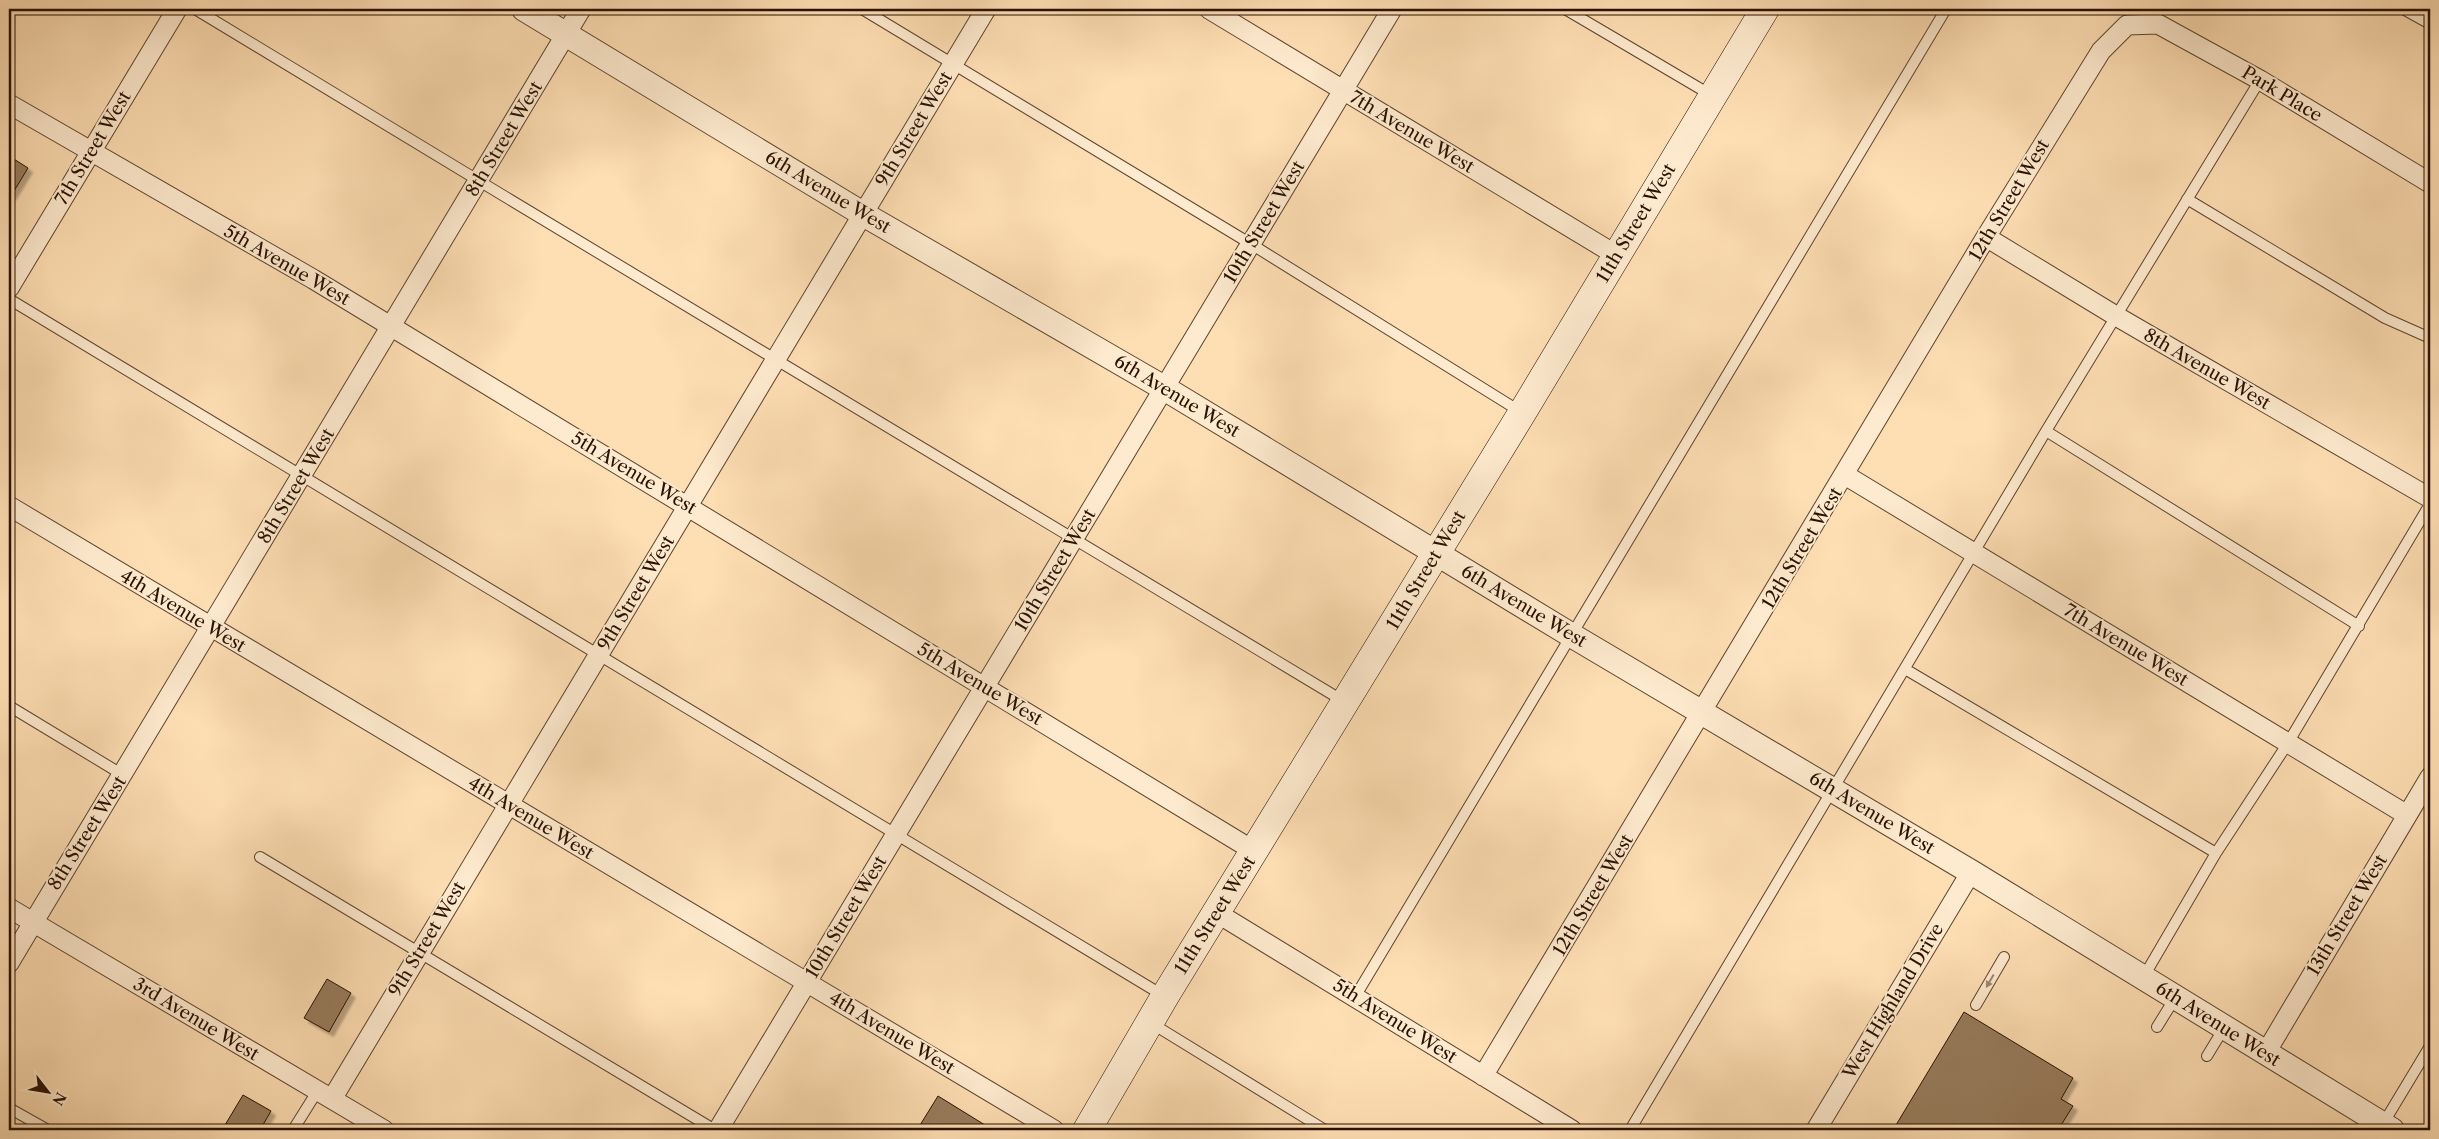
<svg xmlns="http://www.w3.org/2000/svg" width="2439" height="1139" font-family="'Libre Caslon Text',serif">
  <defs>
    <filter id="shadow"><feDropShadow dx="4.5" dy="4.5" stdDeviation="1" flood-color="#0004"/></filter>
  </defs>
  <rect width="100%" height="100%" fill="#fedeb3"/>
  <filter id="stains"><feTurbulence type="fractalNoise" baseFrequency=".004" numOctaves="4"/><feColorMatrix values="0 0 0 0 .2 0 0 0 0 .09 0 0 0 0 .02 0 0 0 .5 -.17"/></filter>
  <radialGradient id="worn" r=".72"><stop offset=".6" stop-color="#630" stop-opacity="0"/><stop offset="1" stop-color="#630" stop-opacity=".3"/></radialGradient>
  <!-- building -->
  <path fill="#987c5d" stroke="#291100" filter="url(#shadow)" d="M9,156L28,168L11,196L9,195Z
    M327,979L351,993L329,1032L304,1018Z
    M1964,1012L2073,1078L2061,1099L2073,1106L2058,1130L2046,1124L2042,1130H1893Z
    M243,1095L271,1111L260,1130H222Z
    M938,1096L993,1130H917Z"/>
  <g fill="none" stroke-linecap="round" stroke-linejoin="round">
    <!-- service casing -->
    <g stroke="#5e442d" stroke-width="12">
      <path id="service" d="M195,9C577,242 962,469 1345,702
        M862,9L1251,244L1521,412
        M1565,9L1711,95
        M2403,9L2430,24
        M2187,199L2385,318L2430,338
        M9,299L1164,996
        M2046,431L2359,626
        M1905,669L2216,853
        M9,706L123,775
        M260,857L715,1130
        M2143,978L2216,853L2288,743L2430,504
        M1355,997L1946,9
        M1976,1005L2004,957
        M1151,1023L1325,1130
        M2157,1027L2175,998
        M2207,1056L2224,1028
        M9,1108L48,1130
        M2383,1124L2430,1046
        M293,1130L318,1090
        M1630,1130L2046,431L2260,80"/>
    </g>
    <!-- minor casing -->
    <g stroke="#5e442d" stroke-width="21">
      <path id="minor" d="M1209,9L1616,255
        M9,104L313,279L1254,851
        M1986,237L2116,316L2430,498
        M9,288L177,9
        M1845,475L2407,815
        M9,506L1054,1130
        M9,908L384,1130
        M1217,913L1572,1130
        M9,963L581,9
        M2265,1054L2430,777
        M1483,1076L1986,237L2101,51L2127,25L2158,24L2260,80L2430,183
        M332,1099L986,9
        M718,1130L1392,9
        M1816,1130L1971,872"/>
    </g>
    <!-- tertiary casing -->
    <g stroke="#5e442d" stroke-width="26">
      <path id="tertiary" d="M524,9L863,214L1164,388L1571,635L1971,872L2392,1130"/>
    </g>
    <!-- secondary casing -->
    <g stroke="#291100" stroke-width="29">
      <path id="secondary" d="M1087,1130L1165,996L1522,413L1765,9"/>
    </g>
    <!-- service -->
    <use href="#service" stroke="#feeace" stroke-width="10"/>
    <!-- minor -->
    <use href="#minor" stroke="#feeace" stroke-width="19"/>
    <!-- tertiary -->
    <use href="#tertiary" stroke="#feeace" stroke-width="24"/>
    <!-- secondary -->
    <use href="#secondary" stroke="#feeace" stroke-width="28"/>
  </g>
  <!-- one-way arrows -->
  <defs><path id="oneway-solid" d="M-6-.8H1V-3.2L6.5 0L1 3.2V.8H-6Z" transform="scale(1.25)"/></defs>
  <use fill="#9e8871" href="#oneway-solid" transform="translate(1990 981) rotate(120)"/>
  <g text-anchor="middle" stroke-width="4" stroke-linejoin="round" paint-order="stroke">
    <!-- street labels -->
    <g font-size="18" fill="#291100" stroke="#feeace">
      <text transform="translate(2282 94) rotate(31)" y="6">Park Place</text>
      <text transform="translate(914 129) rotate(-59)" y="6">9th Street West</text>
      <text transform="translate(1412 132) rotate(31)" y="6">7th Avenue West</text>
      <text transform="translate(504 139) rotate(-59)" y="6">8th Street West</text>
      <text transform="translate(93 148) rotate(-59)" y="6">7th Street West</text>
      <text transform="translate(828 192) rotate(31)" y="6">6th Avenue West</text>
      <text transform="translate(2009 200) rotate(-59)" y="6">12th Street West</text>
      <text transform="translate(1264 222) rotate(-59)" y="6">10th Street West</text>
      <text transform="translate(1636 223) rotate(-59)" y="6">11th Street West</text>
      <text transform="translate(287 265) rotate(30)" y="6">5th Avenue West</text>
      <text transform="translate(2207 369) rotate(30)" y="6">8th Avenue West</text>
      <text transform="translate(1177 396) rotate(31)" y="6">6th Avenue West</text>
      <text transform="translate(634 473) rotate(31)" y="6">5th Avenue West</text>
      <text transform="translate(296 486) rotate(-59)" y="6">8th Street West</text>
      <text transform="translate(1802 548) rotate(-59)" y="6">12th Street West</text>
      <text transform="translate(1055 570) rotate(-59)" y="6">10th Street West</text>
      <text transform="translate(1426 570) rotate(-59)" y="6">11th Street West</text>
      <text transform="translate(636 593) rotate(-59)" y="6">9th Street West</text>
      <text transform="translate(1524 606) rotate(31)" y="6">6th Avenue West</text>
      <text transform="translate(183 611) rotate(31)" y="6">4th Avenue West</text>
      <text transform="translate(2126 645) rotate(31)" y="6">7th Avenue West</text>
      <text transform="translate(980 684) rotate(31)" y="6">5th Avenue West</text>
      <text transform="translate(1872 813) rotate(31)" y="6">6th Avenue West</text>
      <text transform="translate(531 818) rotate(31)" y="6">4th Avenue West</text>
      <text transform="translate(87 833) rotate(-58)" y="6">8th Street West</text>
      <text transform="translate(1593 895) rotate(-59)" y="6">12th Street West</text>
      <text transform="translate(1215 915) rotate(-58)" y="6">11th Street West</text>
      <text transform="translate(2347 915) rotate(-59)" y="6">13th Street West</text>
      <text transform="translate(846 917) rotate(-59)" y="6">10th Street West</text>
      <text transform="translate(427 939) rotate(-59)" y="6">9th Street West</text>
      <text transform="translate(1893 1001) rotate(-59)" y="6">West Highland Drive</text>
      <text transform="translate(196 1019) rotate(31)" y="6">3rd Avenue West</text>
      <text transform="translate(1395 1021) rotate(32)" y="6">5th Avenue West</text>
      <text transform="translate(2218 1024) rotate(32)" y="6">6th Avenue West</text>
      <text transform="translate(892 1033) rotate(31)" y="6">4th Avenue West</text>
    </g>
  </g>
  <!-- margin -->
  <rect width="2439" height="1139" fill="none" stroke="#fedeb3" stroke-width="30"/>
  <rect x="10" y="10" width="2419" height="1119" fill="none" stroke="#291100" stroke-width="2.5"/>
  <rect x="15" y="15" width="2409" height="1109" fill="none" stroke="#291100"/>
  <!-- north arrow -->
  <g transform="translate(48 1092) rotate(121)" stroke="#feeace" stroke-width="4" paint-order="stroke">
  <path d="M0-4L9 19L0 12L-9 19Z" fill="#291100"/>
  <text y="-8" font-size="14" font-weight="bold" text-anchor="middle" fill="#291100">N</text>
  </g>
  <rect width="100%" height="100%" filter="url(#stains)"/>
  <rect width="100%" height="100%" fill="url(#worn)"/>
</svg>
